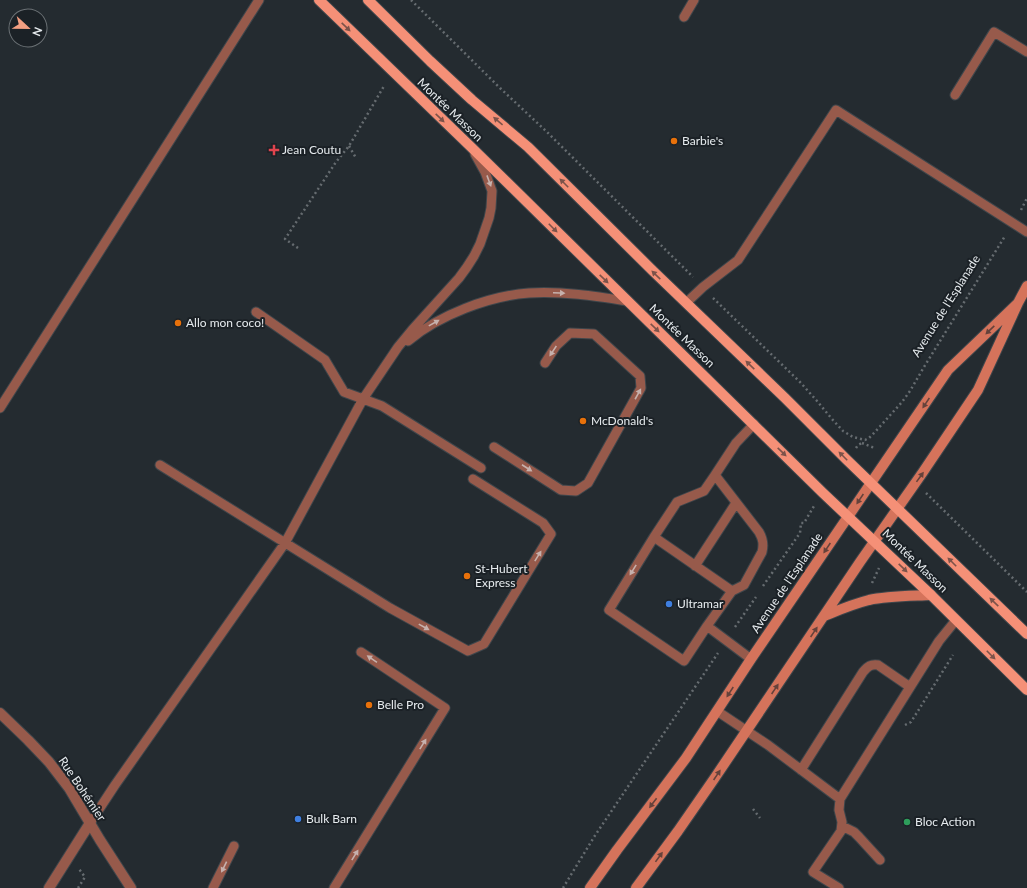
<svg xmlns="http://www.w3.org/2000/svg" width="1027" height="888" font-family="Lato,sans-serif">
  <rect width="100%" height="100%" fill="#242b30"/>
  <g fill="none" stroke-linecap="round" stroke-linejoin="round">
    <!-- lane casing -->
    <g stroke="#3f464b" stroke-width="11">
      <path id="lane" d="M684,17L694,0
        M955,95L994,32L1027,52
        M686,303L703,287L738,260L836,110L1027,232
        M256,312L325,360L344,392L382,406L481,468
        M408,341C439,315 489,296 529,293C562,291 595,296 627,301
        M0,408L259,0
        M494,447L561,490L576,491L588,483L641,388L640,376L594,334L570,333L556,346L545,363
        M160,465L390,608L468,651L484,644L551,534L543,523L473,479
        M715,475L704,491L677,502L654,537L732,591
        M654,537L609,610L684,661L707,626
        M695,566L736,503
        M751,659L707,626L732,591L744,585L762,552C764,544 763,539 759,532L715,475L736,443L754,424
        M717,711L768,745L840,799L939,641L956,620
        M801,770L863,672C868,666 871,664 878,665L910,687
        M90,823L115,785L285,543L363,399L398,347L412,330L459,278L467,267L474,256L480,244L489,218L491,208L492,191L485,172L475,154
        M842,826L854,832L859,837L880,860
        M213,888L234,846
        M334,888L445,708L361,652
        M839,888L813,872L841,831L842,822L839,810L840,799"/>
    </g>
    <!-- street casing -->
    <g stroke="#3f464b" stroke-width="12">
      <path id="street" d="M0,713L28,740L49,762L69,788L100,840L131,888
        M49,888L90,823"/>
    </g>
    <!-- secondary casing -->
    <g stroke="#3f464b" stroke-width="12">
      <path id="secondary" d="M824,616C839,610 853,604 869,600C887,596 912,596 931,595
        M590,888L617,850L686,758L751,659L948,370L1018,303
        M636,888L678,831L714,779L860,562L923,472L978,390L1018,303L1027,286"/>
    </g>
    <!-- primary casing -->
    <g stroke="#3f464b" stroke-width="12">
      <path id="primary" d="M319,0L470,146L823,493L931,595L1027,690
        M368,0L430,61L472,100L528,147L653,271L785,398L847,460L1027,634"/>
    </g>
    <!-- path -->
    <path stroke="#666c70" stroke-width="2.5" stroke-dasharray="2 3" stroke-linecap="butt" d="M411,0L500,88L547,132L693,277
      M349,146L356,158
      M1021,210L1027,198
      M298,248L285,239L336,162L349,146L384,86
      M713,298L800,382L817,401L832,419L843,431L853,437L865,440L869,438L875,432L902,402L910,391L924,367L1005,236
      M862,443L872,447L875,449
      M856,448L858,445L862,443
      M926,493L1027,592
      M872,583L879,568
      M763,586L800,533L801,523H804L814,506
      M735,627L756,597
      M905,725L911,722L953,655
      M753,809L760,818
      M78,888L85,877L79,869
      M563,888L594,837L718,653"/>
    <!-- lane -->
    <use href="#lane" stroke="#975a4b" stroke-width="9"/>
    <!-- street -->
    <use href="#street" stroke="#975a4b" stroke-width="10"/>
    <!-- secondary -->
    <use href="#secondary" stroke="#d5735b" stroke-width="10"/>
    <!-- primary -->
    <use href="#primary" stroke="#f59077" stroke-width="10"/>
  </g>
  <!-- one-way arrows -->
  <defs><path id="oneway-solid" d="M-6-.8H1V-3.2L6.5 0L1 3.2V.8H-6Z"/></defs>
  <g fill="#7d534a">
    <use href="#oneway-solid" transform="translate(346 27) rotate(44)"/>
    <use href="#oneway-solid" transform="translate(440 118) rotate(44)"/>
    <use href="#oneway-solid" transform="translate(498 121) rotate(-140)"/>
    <use href="#oneway-solid" transform="translate(564 183) rotate(-135)"/>
    <use href="#oneway-solid" transform="translate(553 228) rotate(45)"/>
    <use href="#oneway-solid" transform="translate(656 275) rotate(-136)"/>
    <use href="#oneway-solid" transform="translate(604 279) rotate(44)"/>
    <use href="#oneway-solid" transform="translate(655 328) rotate(44)"/>
    <use href="#oneway-solid" transform="translate(750 365) rotate(-136)"/>
    <use href="#oneway-solid" transform="translate(782 452) rotate(44)"/>
    <use href="#oneway-solid" transform="translate(843 456) rotate(-135)"/>
    <use href="#oneway-solid" transform="translate(952 562) rotate(-135)"/>
    <use href="#oneway-solid" transform="translate(903 568) rotate(44)"/>
    <use href="#oneway-solid" transform="translate(994 602) rotate(-136)"/>
    <use href="#oneway-solid" transform="translate(991 655) rotate(45)"/>
  </g>
  <g fill="#c6b1ad">
    <use href="#oneway-solid" transform="translate(489 181) rotate(70)"/>
    <use href="#oneway-solid" transform="translate(559 293) rotate(2)"/>
    <use href="#oneway-solid" transform="translate(434 323) rotate(-29)"/>
    <use href="#oneway-solid" transform="translate(553 351) rotate(124)"/>
    <use href="#oneway-solid" transform="translate(638 394) rotate(-61)"/>
    <use href="#oneway-solid" transform="translate(527 468) rotate(33)"/>
    <use href="#oneway-solid" transform="translate(538 556) rotate(-58)"/>
    <use href="#oneway-solid" transform="translate(633 570) rotate(122)"/>
    <use href="#oneway-solid" transform="translate(424 627) rotate(29)"/>
    <use href="#oneway-solid" transform="translate(372 659) rotate(-146)"/>
    <use href="#oneway-solid" transform="translate(423 744) rotate(-58)"/>
    <use href="#oneway-solid" transform="translate(355 855) rotate(-58)"/>
    <use href="#oneway-solid" transform="translate(224 867) rotate(116)"/>
  </g>
  <g fill="#65423b">
    <use href="#oneway-solid" transform="translate(990 330) rotate(136)"/>
    <use href="#oneway-solid" transform="translate(926 403) rotate(124)"/>
    <use href="#oneway-solid" transform="translate(920 477) rotate(-54)"/>
    <use href="#oneway-solid" transform="translate(860 499) rotate(124)"/>
    <use href="#oneway-solid" transform="translate(827 548) rotate(124)"/>
    <use href="#oneway-solid" transform="translate(814 632) rotate(-56)"/>
    <use href="#oneway-solid" transform="translate(775 689) rotate(-56)"/>
    <use href="#oneway-solid" transform="translate(730 692) rotate(123)"/>
    <use href="#oneway-solid" transform="translate(717 775) rotate(-56)"/>
    <use href="#oneway-solid" transform="translate(653 803) rotate(127)"/>
    <use href="#oneway-solid" transform="translate(659 857) rotate(-54)"/>
  </g>
  <!-- markers -->
  <g fill="#e8710a" stroke="#1b2126" stroke-width="1.5">
    <circle cx="674" cy="141" r="4"/>
    <circle cx="178" cy="323" r="4"/>
    <circle cx="583" cy="421" r="4"/>
    <circle cx="467" cy="576" r="4"/>
    <circle cx="369" cy="705" r="4"/>
  </g>
  <path fill="#e0444e" stroke="#1b2126" stroke-width="1.5" d="M272 144h4v4h4v4h-4v4h-4v-4h-4v-4h4z"/>
  <g fill="#3f7fe0" stroke="#1b2126" stroke-width="1.5">
    <circle cx="669" cy="604" r="4"/>
    <circle cx="298" cy="819" r="4"/>
  </g>
  <circle fill="#2e9e5b" stroke="#1b2126" stroke-width="1.5" cx="907" cy="822" r="4"/>
  <g text-anchor="middle" stroke-width="4" stroke-linejoin="round" paint-order="stroke">
    <!-- street labels -->
    <g font-size="12" fill="#e6ebee" stroke="#1b2126">
      <text transform="translate(450 110) rotate(44)" y="4">Montée Masson</text>
      <text transform="translate(946 306) rotate(-58)" y="4">Avenue de l'Esplanade</text>
      <text transform="translate(682 336) rotate(44)" y="4">Montée Masson</text>
      <text transform="translate(915 561) rotate(44)" y="4">Montée Masson</text>
      <text transform="translate(787 583) rotate(-56)" y="4">Avenue de l'Esplanade</text>
      <text transform="translate(82 789) rotate(56)" y="4">Rue Bohémier</text>
    </g>
    <!-- poi labels -->
    <g font-size="12" fill="#e6ebee" stroke="#1b2126" text-anchor="start">
      <text x="682" y="145">Barbie's</text>
      <text x="282" y="154">Jean Coutu</text>
      <text x="186" y="327">Allo mon coco!</text>
      <text x="591" y="425">McDonald's</text>
      <text x="475" y="573">St-Hubert<tspan x="475" dy="14">Express</tspan></text>
      <text x="677" y="608">Ultramar</text>
      <text x="377" y="709">Belle Pro</text>
      <text x="306" y="823">Bulk Barn</text>
      <text x="915" y="826">Bloc Action</text>
    </g>
  </g>
  <!-- north arrow -->
  <g transform="translate(28 28) rotate(112)"><circle r="19" fill="#1b2126" stroke="#6c7276"/>
  <path d="M0-3L7 15L0 10L-7 15Z" fill="#f39f82"/>
  <text y="-6" font-size="11" font-weight="bold" text-anchor="middle" fill="#e6ebee">N</text>
  </g>
</svg>
